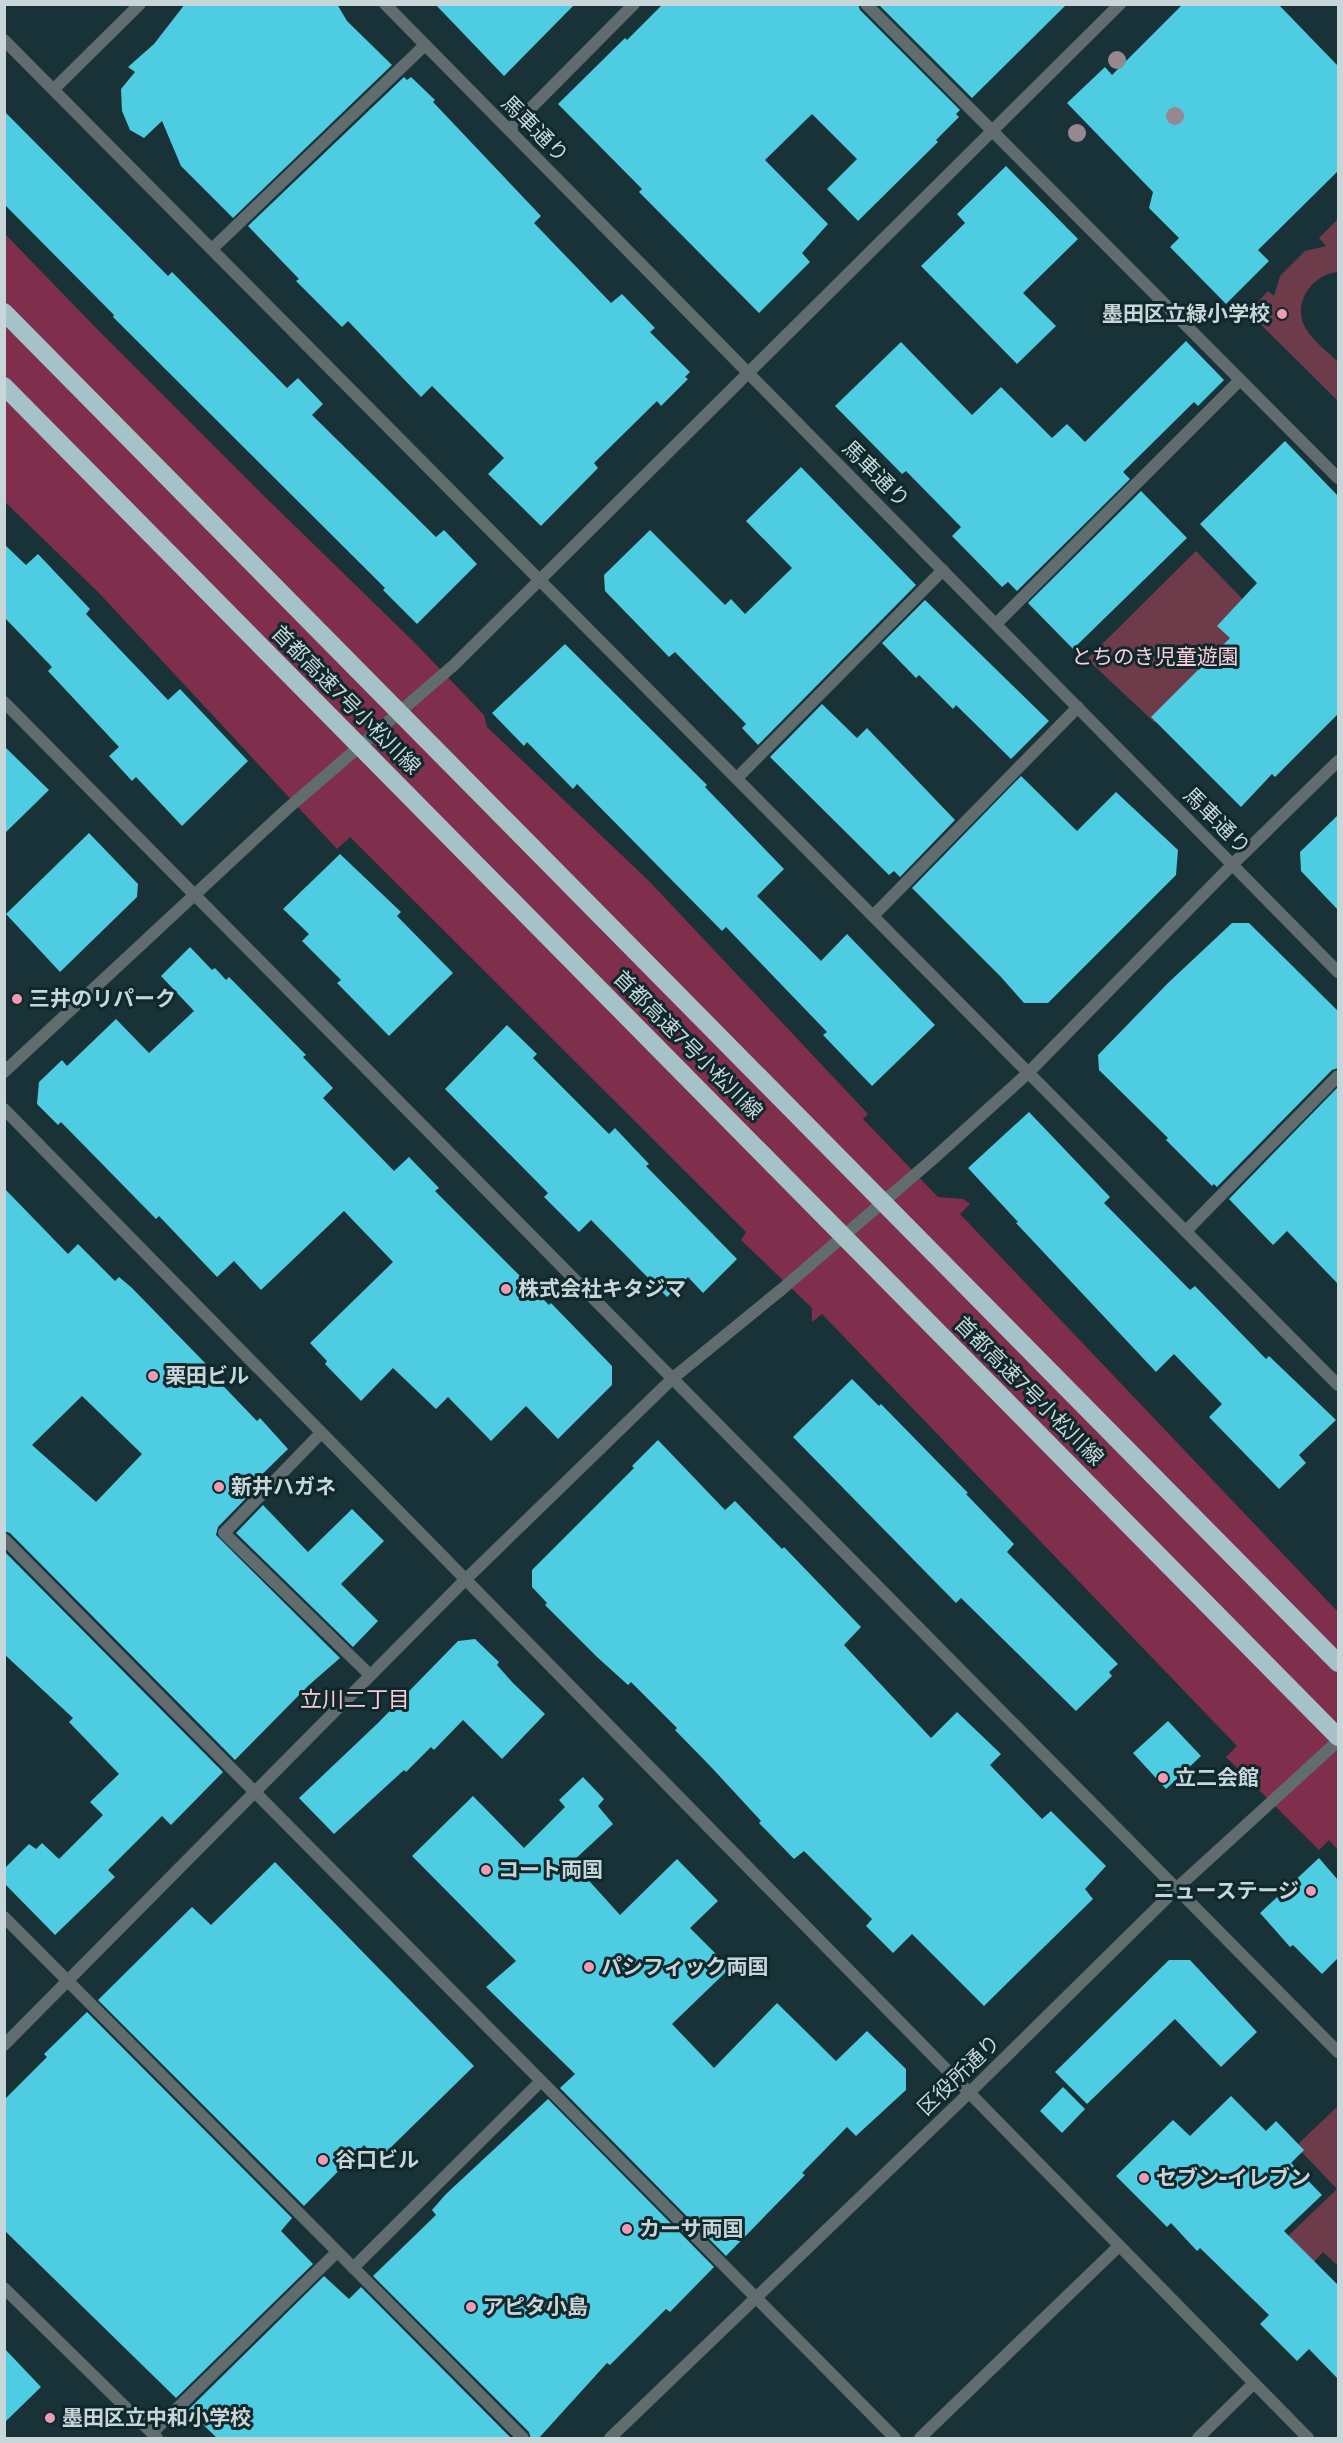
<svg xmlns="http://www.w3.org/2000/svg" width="1343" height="2443" font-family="'Golos Text','Noto Sans JP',sans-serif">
  <rect width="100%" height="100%" fill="#183237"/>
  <!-- green -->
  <path fill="#6e3b4b" d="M1338,219V272C1312,274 1291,304 1306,329C1313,341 1328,352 1338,362V401L1248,312L1268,291L1274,296L1280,276L1305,251L1326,246L1319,238Z
    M1196,551L1260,617L1155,723L1087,659Z
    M1338,2106V2266L1323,2252L1313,2263L1288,2236L1337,2189L1296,2146Z"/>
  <!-- water -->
  <path fill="#7f2f4b" d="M4,233L100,332L262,494L414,642L484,715L487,727L649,881L868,1114L863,1119L938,1197L963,1199L970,1204L960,1214L1338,1612V1850L1329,1840L1319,1850L1226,1757L1237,1746L822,1314L812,1322V1308L741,1240L746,1232L350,837L337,849L99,593L5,502Z"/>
  <!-- building -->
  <path fill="#4dcce2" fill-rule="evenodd" d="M185,4H337L347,21L392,65L233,218L181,166L162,121L144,138L130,130L122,111L121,89L135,72L128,67L154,44Z
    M435,4H575L504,76Z
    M663,4H858L860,10L960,110L956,114L959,117L936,140L938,142L858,221L827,189L857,159L812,114L765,160L828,224L802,253L810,262L759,313L639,192L642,189L558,104L625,38L627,40Z
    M878,4H1067L972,98Z
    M1183,4H1278L1338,66V171L1258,250L1269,261L1226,304L1170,247L1179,238L1149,208L1153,192L1067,103L1105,67L1112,75Z
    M404,77L407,80L411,77L435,100L433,102L541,216L534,223L611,303L622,294L655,328L650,332L690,372L685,377L688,379L661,406L657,401L594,463L598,468L541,526L488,474L504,458L432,386L421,397L348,321L342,327L296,281L299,279L248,226Z
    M4,111L168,276L172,272L287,388L298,378L323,404L312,415L436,537L444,530L477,564L417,624L383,590L385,588L113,317L114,315L4,204Z
    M1006,166L1078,239L1023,293L1056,326L1017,364L921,266L965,223L957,214Z
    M1186,341L1224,380L1198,406L1194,402L1123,472L1130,479L1017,591L1008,582L1002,587L952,536L961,527L906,471L902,474L835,406L901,342L972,415L1001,387L1052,438L1067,424L1085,442Z
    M1285,441L1338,496V714L1275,777L1272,774L1241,807L1151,717L1230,638L1217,626L1257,583L1200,524Z
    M801,467L916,585L758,745L742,728L746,724L675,652L669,657L605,591L604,575L650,530L725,605L731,599L745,614L792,568L746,521Z
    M1141,491L1187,538L1073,649L1028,603Z
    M4,544L26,565L38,554L90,609L86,614L168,700L180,689L248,761L182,826L136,777L132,781L109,756L119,747L48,671L52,667L4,617Z
    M925,600L1049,721L1011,759L956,705L953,709L919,675L916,678L882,643Z
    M565,644L707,785L705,787L784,869L757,896L821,961L847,934L935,1025L872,1086L823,1035L827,1032L726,927L722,931L577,784L573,789L527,742L524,746L492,713Z
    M822,704L857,738L867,728L955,820L900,877L894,871L889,875L770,757Z
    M4,746L49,790L4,834Z
    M1021,776L1077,831L1116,792L1178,850L1176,875L1048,1003H1024L1001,977L912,888Z
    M1338,815V910L1301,871L1300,852Z
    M89,833L138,884L137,897L60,972L6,914Z
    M340,854L401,912L397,916L453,973L389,1036L337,983L341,980L302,941L309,934L283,909Z
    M1232,923H1249L1338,1011V1068L1332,1070L1217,1187L1214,1184L1212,1186L1166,1140L1168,1138L1099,1070L1098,1055L1168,983Z
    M190,947L212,970L215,968L226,980L229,977L306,1055L303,1057L333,1088L323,1098L394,1171L409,1157L439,1188L435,1191L549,1305L551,1303L612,1366V1385L558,1439L526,1406L491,1441L448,1397L436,1409L393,1368L361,1401L325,1364L327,1361L310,1343L393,1262L344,1211L261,1290L234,1261L217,1277L159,1216L156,1219L61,1122L58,1125L37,1104L39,1082L62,1060L67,1066L116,1019L149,1053L194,1011L161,976Z
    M507,1025L537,1054L533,1058L609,1134L615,1128L649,1164L646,1166L737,1259L703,1293L688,1277L667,1297L591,1220L579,1232L544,1197L548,1193L445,1089Z
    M1338,1087V1284L1287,1231L1273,1245L1229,1199Z
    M1029,1112L1110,1197L1104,1203L1190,1290L1195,1286L1266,1359L1269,1356L1336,1420L1299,1455L1306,1463L1279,1489L1209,1417L1222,1404L1174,1354L1156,1372L1016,1223L1018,1222L968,1168Z
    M4,1188L68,1254L78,1244L115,1281L119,1277L132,1288L207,1365L205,1367L257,1421L260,1418L288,1449L247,1489L251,1493L218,1527L216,1535L340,1658L309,1685L235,1760L10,1533L4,1531ZM82,1396L142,1454L96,1502L32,1445Z
    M852,1379L879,1406L881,1404L968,1493L966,1494L1014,1544L1007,1552L1118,1664L1109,1672L1112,1676L1076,1711L961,1598L956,1603L793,1437Z
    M658,1440L725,1510L735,1501L782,1549L784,1547L861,1627L844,1645L931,1738L957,1712L1001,1754L990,1765L1042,1819L1051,1811L1106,1866L1085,1889L1093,1899L984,2006L912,1934L893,1953L866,1926L872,1919L804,1851L794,1859L759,1823L761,1821L712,1768L675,1730L677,1728L631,1682L628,1685L597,1657L545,1605L547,1603L532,1587V1570L634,1468L632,1466Z
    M263,1505L308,1552L352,1509L384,1541L341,1584L378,1621L353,1647L236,1533Z
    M4,1551L223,1772L171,1825L162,1816L108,1870L115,1877L55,1935L4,1883V1869L29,1844L36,1849L42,1843L59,1859L103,1815L90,1802L119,1774L69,1722L73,1718L4,1654Z
    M475,1639L499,1662L497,1665L513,1683L545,1714L502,1759L463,1720L434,1750L431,1747L406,1772L404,1770L334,1834L299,1798L378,1723L458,1641Z
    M1168,1721L1201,1756L1166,1789L1133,1753Z
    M583,1777L604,1799L598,1806L613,1824L572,1862L620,1915L677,1859L718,1901L690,1928L730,1968L672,2024L714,2068L777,2003L836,2061L867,2031L906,2069V2090L856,2136L847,2127L802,2173L805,2175L726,2256L560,2088L575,2074L486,1987L516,1961L412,1856L473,1796L524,1848L565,1807L559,1800Z
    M1319,1858L1338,1880V1958L1322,1974L1293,1945L1290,1947L1260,1913Z
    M275,1862L474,2066L378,2160L364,2145L304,2206L98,2000L192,1907L211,1925Z
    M1169,1960H1190L1257,2032L1221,2067L1175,2019L1087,2104L1055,2072Z
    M87,2012L292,2218L281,2231L313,2264L176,2398L4,2230V2100L47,2057L44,2054Z
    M1063,2087L1085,2109L1062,2133L1040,2111Z
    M1231,2096L1266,2131L1276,2121L1304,2150L1291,2163L1322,2195L1284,2231L1338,2285V2379L1309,2349L1297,2361L1260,2324L1269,2315L1200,2248L1197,2251L1171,2223L1167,2227L1116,2176L1173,2120L1190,2136Z
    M548,2099L714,2267L670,2312L666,2309L610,2365L607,2363L538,2439H531L529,2432L373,2276L436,2215L432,2210L446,2194Z
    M324,2276L349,2299L361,2287L512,2439H218L188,2410Z
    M4,2348L41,2387L4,2423Z"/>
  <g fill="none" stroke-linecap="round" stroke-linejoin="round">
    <!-- service -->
    <path stroke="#606c6e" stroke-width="12" d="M509,130L634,4
      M212,249L425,45
      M996,624L1240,380
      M737,778L943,570
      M873,916L1078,707
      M1186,1231L1338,1076
      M321,1433L224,1533L370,1675
      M353,2268L541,2081
      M152,2433L337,2252
      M920,2438L1119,2246
      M1198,2438L1254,2383"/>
    <!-- minor -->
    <path stroke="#606c6e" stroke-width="12" d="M385,4L1338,972
      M866,4L1338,478
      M4,40L1338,1385
      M54,89L140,4
      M4,1072L287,809L454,665L1120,4
      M4,1539L895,2438
      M4,1917L523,2438
      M4,2045L465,1580L673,1378L782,1289L933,1159L1028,1073L1233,864L1338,761
      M610,2438L969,2093L1177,1888L1338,1741"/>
    <!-- tertiary -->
    <path stroke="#606c6e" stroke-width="12" d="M4,702L1338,2052
      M4,1109L1308,2438
      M4,2288L157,2438"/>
    <!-- motorway -->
    <path stroke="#a5c2c8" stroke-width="18" d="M4,312L1338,1663
      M4,386L1338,1737"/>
  </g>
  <!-- trees -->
  <g fill="#968791">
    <circle cx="1117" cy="60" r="9"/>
    <circle cx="1175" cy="116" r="9"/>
    <circle cx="1077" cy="133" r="9"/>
  </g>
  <!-- markers -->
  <g fill="#f19ab3" stroke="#0e282c" stroke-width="2">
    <circle cx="1282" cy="314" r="6"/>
    <circle cx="17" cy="999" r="6"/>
    <circle cx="506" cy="1289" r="6"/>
    <circle cx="153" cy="1376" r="6"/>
    <circle cx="219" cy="1487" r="6"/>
    <circle cx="1163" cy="1778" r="6"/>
    <circle cx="486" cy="1870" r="6"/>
    <circle cx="1311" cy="1891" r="6"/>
    <circle cx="589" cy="1967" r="6"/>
    <circle cx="323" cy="2160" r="6"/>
    <circle cx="1144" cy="2178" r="6"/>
    <circle cx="627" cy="2229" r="6"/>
    <circle cx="471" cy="2307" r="6"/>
    <circle cx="50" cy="2418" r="6"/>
  </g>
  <g text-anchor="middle" stroke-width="6" stroke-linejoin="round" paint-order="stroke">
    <!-- street labels -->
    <g font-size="21" fill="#c8d6d9" stroke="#0e282c">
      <text transform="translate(535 129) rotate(45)" y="7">馬車通り</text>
      <text transform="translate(876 474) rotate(45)" y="7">馬車通り</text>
      <text transform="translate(346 700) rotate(45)" y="7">首都高速7号小松川線</text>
      <text transform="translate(1217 821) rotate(45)" y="7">馬車通り</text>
      <text transform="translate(688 1045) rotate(45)" y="7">首都高速7号小松川線</text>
      <text transform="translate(1029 1391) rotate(45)" y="7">首都高速7号小松川線</text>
      <text transform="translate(959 2075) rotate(-44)" y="7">区役所通り</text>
    </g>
    <!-- poi labels -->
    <g font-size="21" font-weight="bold" fill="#c8d6d9" stroke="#0e282c" text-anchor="start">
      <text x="1270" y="321" text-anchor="end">墨田区立緑小学校</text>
      <text x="29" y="1006">三井のリパーク</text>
      <text x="518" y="1296">株式会社キタジマ</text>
      <text x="165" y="1383">栗田ビル</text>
      <text x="231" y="1494">新井ハガネ</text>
      <text x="1175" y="1785">立二会館</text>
      <text x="498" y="1877">コート両国</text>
      <text x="1299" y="1898" text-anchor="end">ニューステージ</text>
      <text x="601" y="1974">パシフィック両国</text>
      <text x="335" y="2167">谷口ビル</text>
      <text x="1156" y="2185">セブン-イレブン</text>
      <text x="639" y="2236">カーサ両国</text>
      <text x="483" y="2314">アピタ小島</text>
      <text x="62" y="2425">墨田区立中和小学校</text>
    </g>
    <!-- park labels -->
    <g font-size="21" fill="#fecdda" stroke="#0e282c">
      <text x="1155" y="664">とちのき児童遊園</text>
    </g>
    <!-- neighbourhood labels -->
    <g font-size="22" fill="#fbc8d5" stroke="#0e282c">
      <text x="355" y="1707">立川二丁目</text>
    </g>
  </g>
  <!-- border -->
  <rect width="1343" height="2443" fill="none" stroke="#c8d6d9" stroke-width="12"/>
</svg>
